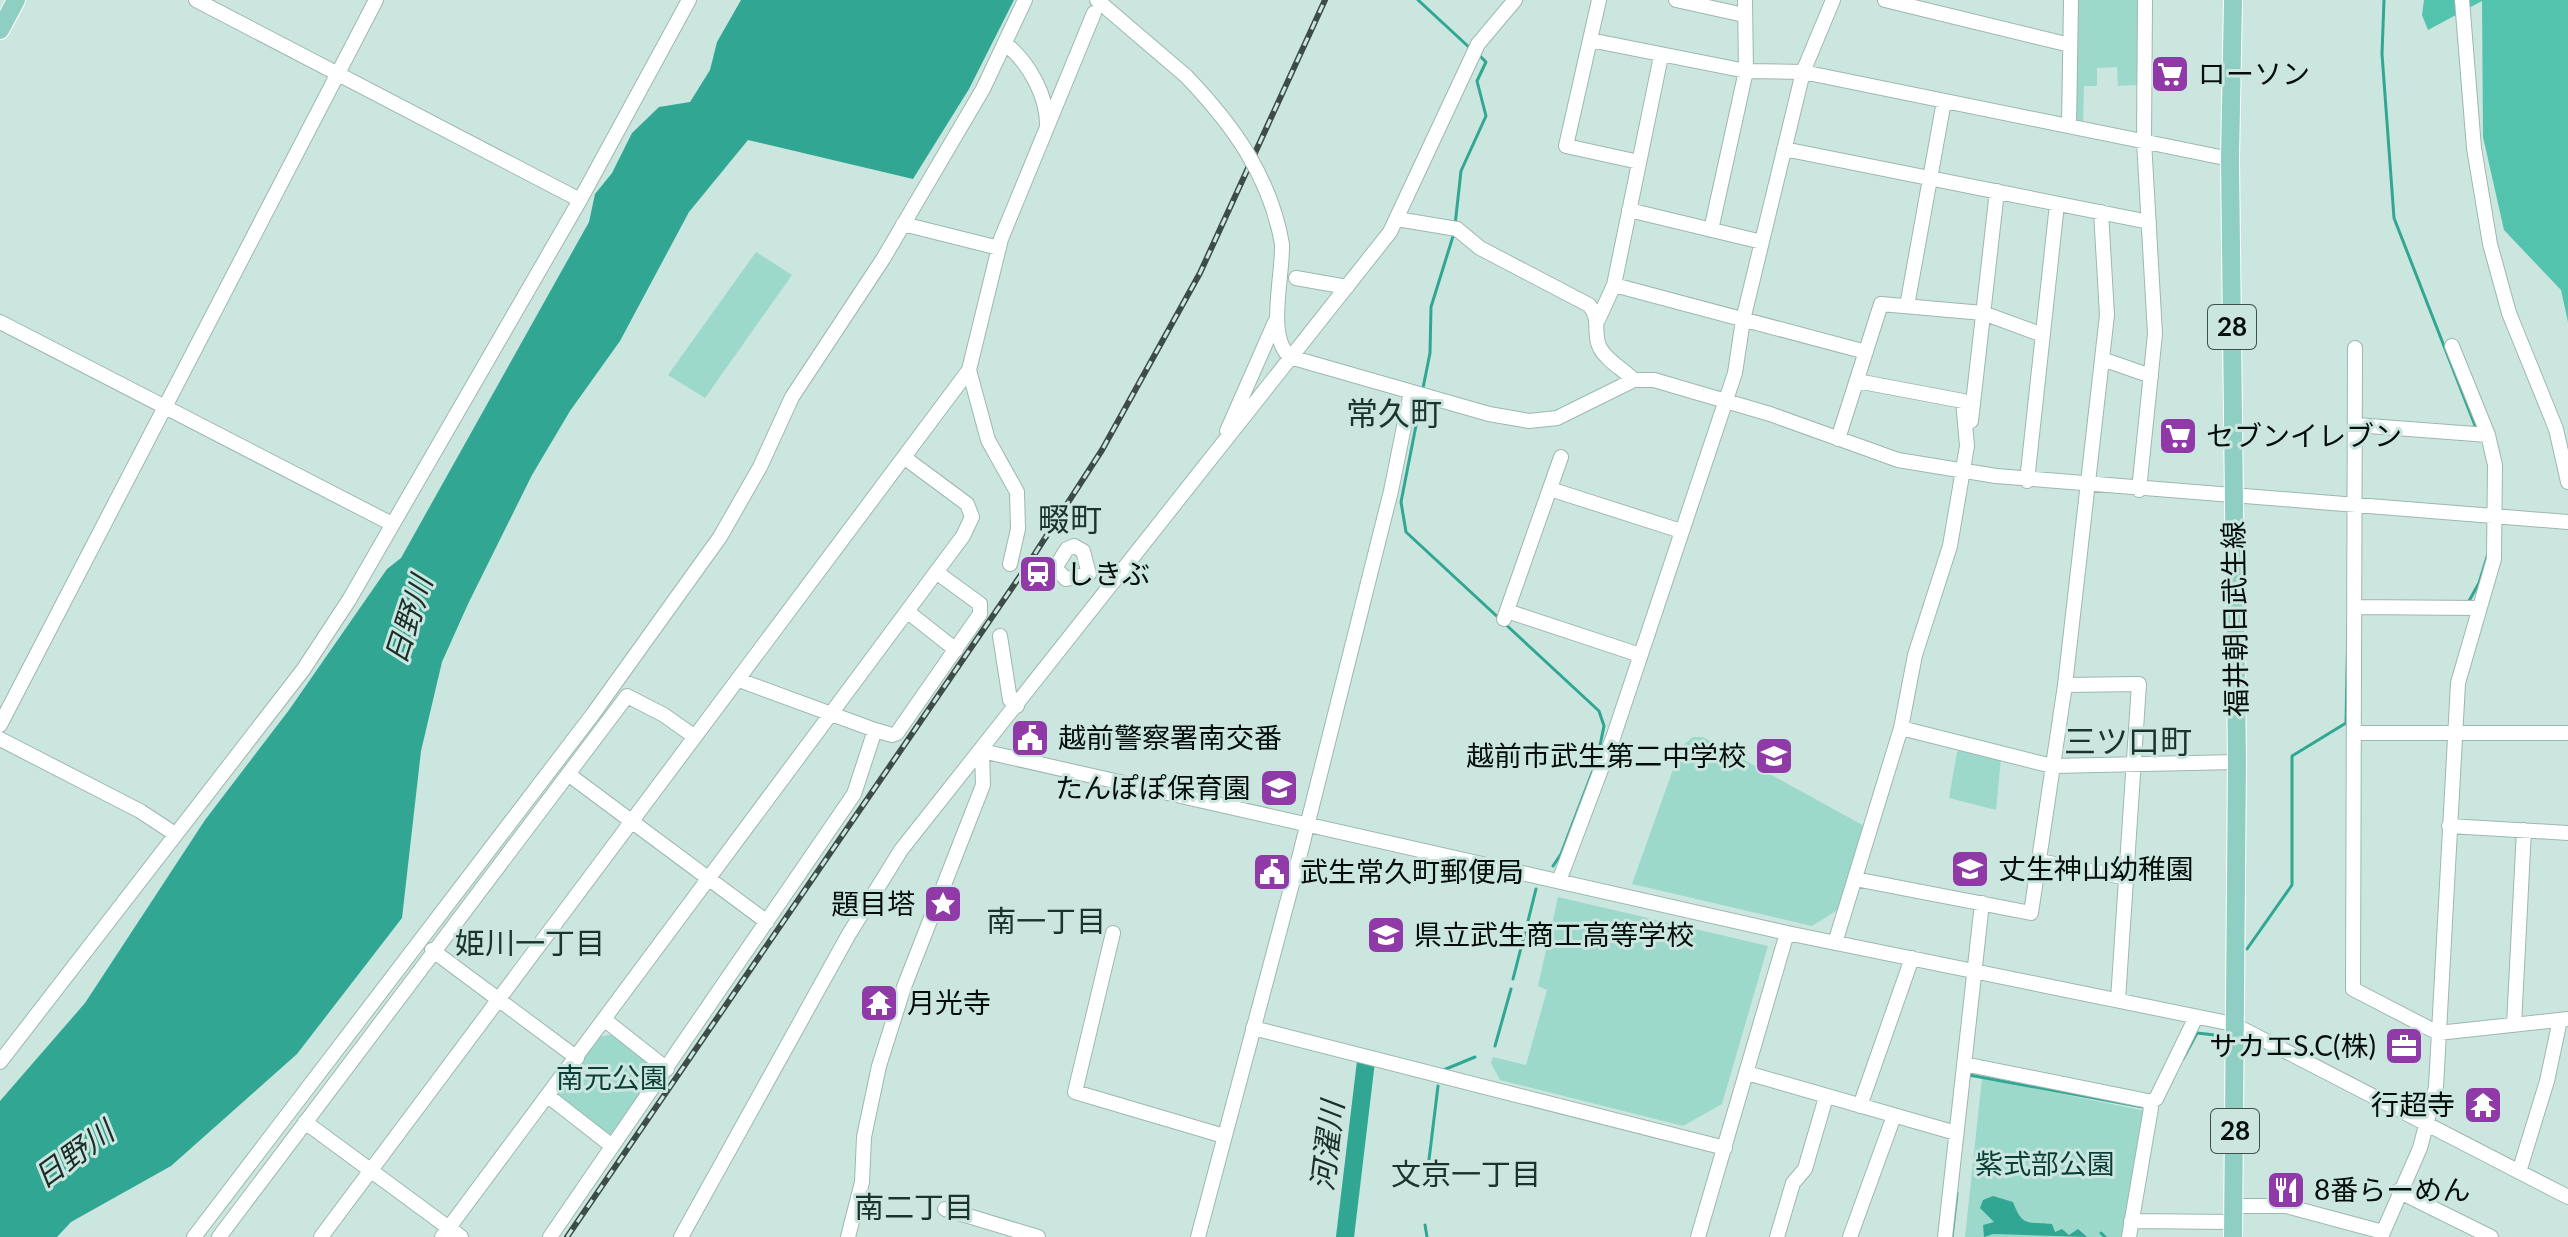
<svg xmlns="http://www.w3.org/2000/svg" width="2568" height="1237" font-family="Lato,'Noto Sans JP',sans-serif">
  <rect width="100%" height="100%" fill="#cbe6df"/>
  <!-- green -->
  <path fill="#9cd9cb" d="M2076,0H2137V85L2118,86L2117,67L2097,68V86H2084L2083,125L2074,123Z
    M756,252L792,275L705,398L668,375Z
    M1693,737H1703L1866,827L1839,909L1812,926L1632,884L1681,747Z
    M1962,749L2001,758L1996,810L1949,798L1957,752Z
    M1558,897L1768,946L1722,1104L1683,1126L1500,1080L1491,1063L1493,1057L1526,1065L1547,990L1538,986Z
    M615,1034L658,1067L660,1074L614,1137L560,1101L556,1094L598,1037Z
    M1982,1078L2146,1111L2123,1237H1965Z"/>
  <!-- forest -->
  <path fill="#53c3ae" d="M2424,0H2568V322L2561,290L2504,230L2483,137L2482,1L2428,30L2422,15Z"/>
  <!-- water -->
  <path fill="#31a793" d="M741,0H1014L969,89L913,179L748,140L689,212L620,341L570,411L532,475L468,604L442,662L421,751L402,918L297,1054L171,1166L71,1222L57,1237H0V1101L85,1003L205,820L289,710L387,569L401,558L589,222L595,194L612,173L632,133L659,107L690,102L710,70L717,42Z
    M1993,1196L2013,1202C2023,1228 2027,1221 2052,1224L2055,1232L2062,1229L2069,1235L2078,1229L2087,1237L1993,1234L1984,1237L1983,1225L1994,1222L1980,1208L1983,1200Z"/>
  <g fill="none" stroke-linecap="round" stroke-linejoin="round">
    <!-- stream -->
    <path stroke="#31a793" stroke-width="3" d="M1418,0L1471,49
      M2384,0L2382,54L2394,218L2476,428
      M1455,225L1461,171L1486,116L1477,81L1486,62L1480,56
      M1423,388L1430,353L1431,307L1454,233
      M1421,400L1401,502L1406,532L1599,711L1604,726L1598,755
      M2469,601L2479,583L2488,554
      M1553,866L1561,854L1595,765
      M1528,921L1536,889
      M2247,949L2292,885V756L2346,723L2348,623
      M1513,979L1525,932
      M1495,1046L1511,989
      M2183,1059L2197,1033L2215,1035
      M1441,1071L1475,1057
      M1969,1078V1075L2143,1107
      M1427,1176L1438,1086
      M1425,1225L1427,1237
      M2101,1233L2105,1237
      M1952,1237L1957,1193"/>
    <!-- river -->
    <path stroke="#31a793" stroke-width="18" d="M1345,1237L1366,1061"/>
    <!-- minor casing -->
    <g stroke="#9db7b1" stroke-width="16">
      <path id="minor" d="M196,0L580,200
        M1097,0L1186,76
        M1599,0L1566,146L1639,162
        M1676,0L1744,15
        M1885,0L2070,45
        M2462,0L2474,148L2490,244L2509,313L2556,429L2568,482
        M1590,40L1746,71L1803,72L2230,159
        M1007,45C1029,63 1048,97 1047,127
        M2069,126L2071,0
        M1784,149L2149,222
        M1629,210L1762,242
        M1397,219L1457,229L1480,248L1589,305C1602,320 1592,333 1600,348C1607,361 1624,370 1634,380
        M903,224L999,248
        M1711,230L1746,71L1745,0
        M1282,244C1283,278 1266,336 1290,357L1489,414L1529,421L1557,418L1634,380H1654L1770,414L1898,460L1996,476L2568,522
        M1296,278L1347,287
        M1614,285L1866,352
        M1907,306L1944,101
        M1598,320L1614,285L1661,56
        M0,322L392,524
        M2355,348L2353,989L2438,1033L2568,1019
        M2102,359L2151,376
        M969,370L988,440L1017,492L1018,529L1010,564
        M1971,421L1997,191
        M2356,425L2488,435
        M1227,431L1275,322
        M1838,439L1881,304L1983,313L2043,335
        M2027,481L2057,204
        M1550,489L1681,531
        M2139,490L2155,334L2144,141L2145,0
        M1074,546L1083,551L1089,574L1066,579L1055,568L1067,549Z
        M2354,607L2479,608
        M1507,611L1640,655
        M908,612L956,650
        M1504,619L1561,457
        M1000,636L1010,700L1017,706
        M739,680L875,730L892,735L897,733L980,614V604L936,572
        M2065,685L2139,684L2118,1000
        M0,725L376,0
        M1901,728L2052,766L2237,762
        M2354,733H2568
        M0,739L140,811L175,834
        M568,774L767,922
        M2449,826L2568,833
        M2039,861L2128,878
        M1855,879L2031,913L2065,685L2107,315L2101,212
        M1559,881L1614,735L1735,373L1743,320L1803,72L1833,0
        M1113,933L1075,1092L1224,1136
        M1835,943L1901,728L1915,655L1950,546L1967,446L1963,401L1857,381
        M432,950L577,1058
        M605,1020L667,1069
        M2514,1025L2524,830
        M1253,1028L1725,1148
        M0,1062L303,670L349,600L580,200L689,0
        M1964,1064L2148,1101L2156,1099L2196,1017
        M1747,1073L1956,1133
        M548,1096L612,1146
        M1860,1106L1912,958
        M305,1122L461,1237
        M2519,1172L2547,1081L2560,1020
        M2398,1191L2491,1237
        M2233,1206H2286L2383,1232
        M945,1209L1038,1237
        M2131,1221L2233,1222
        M194,1237L593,714L720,537L760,467L792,397L883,259L983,89L1025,0
        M219,1237L627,696L664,715L695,737
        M321,1237L969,370L1001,239L1094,13
        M442,1237L963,536L972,517L967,504L905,458
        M550,1237L854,794L875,730
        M681,1237L849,934L901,850L1390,232L1478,44L1515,0
        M848,1237L862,1182L864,1137L879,1066L904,987L983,785L982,751L1787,933L2233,1024L2568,1197
        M1198,1237L1300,854L1391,491L1411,392
        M1698,1237L1787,933
        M1777,1237L1793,1183L1805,1169L1826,1097
        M1850,1237L1894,1116
        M1945,1237L1982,903
        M2129,1237L2151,1108L2148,1101
        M2381,1237L2420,1148L2436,1087L2458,683L2494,559L2495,465L2488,435L2452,346"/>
    </g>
    <!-- major casing -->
    <g stroke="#fff" stroke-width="20">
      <path id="major" d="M2233,0L2230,159L2237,762L2233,1237
        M0,30L16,0"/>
    </g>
    <!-- minor -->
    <use href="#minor" stroke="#fff" stroke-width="14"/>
    <!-- major -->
    <use href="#major" stroke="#8fcec2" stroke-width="18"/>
    <!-- rail casing -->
    <g stroke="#3e4c48" stroke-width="6">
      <path id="rail" d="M567,1237L1027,566L1102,450L1200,273L1325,0"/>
    </g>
    <!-- rail -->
    <use href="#rail" stroke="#cbe6df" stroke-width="3" stroke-dasharray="9" stroke-linecap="butt"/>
    <!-- minor-bridge casing -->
    <g stroke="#9db7b1" stroke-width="16" stroke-linecap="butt">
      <path id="minor-bridge" d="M1186,76C1233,125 1270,176 1282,244"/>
    </g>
    <!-- minor-bridge -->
    <use href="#minor-bridge" stroke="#fff" stroke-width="14"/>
  </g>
  <!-- icons -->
  <defs>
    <g id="supermarket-square" transform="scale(2)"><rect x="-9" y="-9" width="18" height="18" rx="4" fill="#8f3aa7" stroke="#cbe6df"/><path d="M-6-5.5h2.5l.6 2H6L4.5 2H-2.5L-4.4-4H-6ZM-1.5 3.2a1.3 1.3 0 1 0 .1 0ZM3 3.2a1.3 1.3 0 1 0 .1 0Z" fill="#fff"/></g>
    <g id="station-square" transform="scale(2)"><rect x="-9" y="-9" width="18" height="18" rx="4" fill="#8f3aa7" stroke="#cbe6df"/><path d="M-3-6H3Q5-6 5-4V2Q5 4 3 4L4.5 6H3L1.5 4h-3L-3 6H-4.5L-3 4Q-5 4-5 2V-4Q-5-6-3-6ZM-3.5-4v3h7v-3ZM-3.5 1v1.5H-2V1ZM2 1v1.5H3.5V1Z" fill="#fff"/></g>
    <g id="civic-square" transform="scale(2)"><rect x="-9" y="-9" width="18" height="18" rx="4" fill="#8f3aa7" stroke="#cbe6df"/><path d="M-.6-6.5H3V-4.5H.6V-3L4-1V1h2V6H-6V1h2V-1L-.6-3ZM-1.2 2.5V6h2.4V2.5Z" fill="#fff"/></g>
    <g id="school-square" transform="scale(2)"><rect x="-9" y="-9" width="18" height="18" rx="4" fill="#8f3aa7" stroke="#cbe6df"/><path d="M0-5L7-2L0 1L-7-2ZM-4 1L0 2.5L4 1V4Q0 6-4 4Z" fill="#fff"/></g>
    <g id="sight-square" transform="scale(2)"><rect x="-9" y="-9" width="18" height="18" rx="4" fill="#8f3aa7" stroke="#cbe6df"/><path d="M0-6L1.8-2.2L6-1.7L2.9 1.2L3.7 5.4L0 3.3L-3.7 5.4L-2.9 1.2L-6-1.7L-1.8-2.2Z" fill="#fff"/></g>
    <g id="temple-square" transform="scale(2)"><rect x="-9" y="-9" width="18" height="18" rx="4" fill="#8f3aa7" stroke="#cbe6df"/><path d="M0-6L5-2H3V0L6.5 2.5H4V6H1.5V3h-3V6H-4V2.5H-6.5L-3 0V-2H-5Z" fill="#fff"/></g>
    <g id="office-square" transform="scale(2)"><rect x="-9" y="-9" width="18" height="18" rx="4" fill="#8f3aa7" stroke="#cbe6df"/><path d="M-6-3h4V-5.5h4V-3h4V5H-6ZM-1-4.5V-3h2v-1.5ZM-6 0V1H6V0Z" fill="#fff"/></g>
    <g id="restaurant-square" transform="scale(2)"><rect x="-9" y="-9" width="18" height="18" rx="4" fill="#8f3aa7" stroke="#cbe6df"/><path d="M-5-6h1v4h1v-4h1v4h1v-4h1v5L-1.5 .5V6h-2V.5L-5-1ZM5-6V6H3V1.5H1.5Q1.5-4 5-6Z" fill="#fff"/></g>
  </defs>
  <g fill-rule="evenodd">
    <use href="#supermarket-square" x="2170" y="74"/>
    <use href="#supermarket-square" x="2178" y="436"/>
    <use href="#station-square" x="1038" y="574"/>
    <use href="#civic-square" x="1030" y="738"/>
    <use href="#school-square" x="1774" y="756"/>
    <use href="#school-square" x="1279" y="788"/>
    <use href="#school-square" x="1970" y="869"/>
    <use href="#civic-square" x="1272" y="872"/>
    <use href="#sight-square" x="943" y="904"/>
    <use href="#school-square" x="1386" y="935"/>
    <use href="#temple-square" x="879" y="1003"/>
    <use href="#office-square" x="2404" y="1046"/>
    <use href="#temple-square" x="2483" y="1105"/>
    <use href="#restaurant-square" x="2286" y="1190"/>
  </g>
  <g text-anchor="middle" stroke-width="6" stroke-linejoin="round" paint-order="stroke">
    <!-- shield labels -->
    <g fill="#cbe6df" stroke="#414f4b" stroke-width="2">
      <rect x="2208" y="305" width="48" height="44" rx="6"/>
      <rect x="2211" y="1109" width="48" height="44" rx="6"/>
    </g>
    <g font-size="26" font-weight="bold" fill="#060e0c">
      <text x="2232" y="336">28</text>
      <text x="2235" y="1140">28</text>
    </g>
    <!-- poi labels -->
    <g font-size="28" fill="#060e0c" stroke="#cbe6df" text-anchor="start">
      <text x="2198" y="84">ローソン</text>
      <text x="2206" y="446">セブンイレブン</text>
      <text x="1066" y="584">しきぶ</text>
      <text x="1058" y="748">越前警察署南交番</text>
      <text x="1746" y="766" text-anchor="end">越前市武生第二中学校</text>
      <text x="1251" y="798" text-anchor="end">たんぽぽ保育園</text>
      <text x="1998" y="879">丈生神山幼稚園</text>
      <text x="1300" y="882">武生常久町郵便局</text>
      <text x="915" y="914" text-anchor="end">題目塔</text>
      <text x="1414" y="945">県立武生商工高等学校</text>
      <text x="907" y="1013">月光寺</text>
      <text x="2376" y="1056" text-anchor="end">サカエS.C(株)</text>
      <text x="2455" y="1115" text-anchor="end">行超寺</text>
      <text x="2314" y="1200">8番らーめん</text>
    </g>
    <!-- street labels -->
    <g font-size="28" fill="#060e0c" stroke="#cbe6df">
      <text transform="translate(2235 619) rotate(-91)" y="10">福井朝日武生線</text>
    </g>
    <!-- park labels -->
    <g font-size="28" fill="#0a3e36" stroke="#cbe6df">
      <text x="612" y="1088">南元公園</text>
      <text x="2045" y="1174">紫式部公園</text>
    </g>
    <!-- water labels -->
    <g font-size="30" font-style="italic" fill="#1a2e2a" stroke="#cbe6df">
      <text transform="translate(409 620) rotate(-72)" y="10">日野川</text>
      <text transform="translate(1328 1146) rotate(-83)" y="10">河濯川</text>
      <text transform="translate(74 1155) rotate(-36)" y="10">日野川</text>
    </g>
    <!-- neighbourhood labels -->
    <g font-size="30" fill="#1c332e" stroke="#cbe6df">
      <text x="1046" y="932">南一丁目</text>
      <text x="530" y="954">姫川一丁目</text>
      <text x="1466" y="1185">文京一丁目</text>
      <text x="914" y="1218">南二丁目</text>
    </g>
    <!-- quarter labels -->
    <g font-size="32" fill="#1c332e" stroke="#cbe6df">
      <text x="1394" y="425">常久町</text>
      <text x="1070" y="531">畷町</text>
      <text x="2128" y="753">三ツ口町</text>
    </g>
  </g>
</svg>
